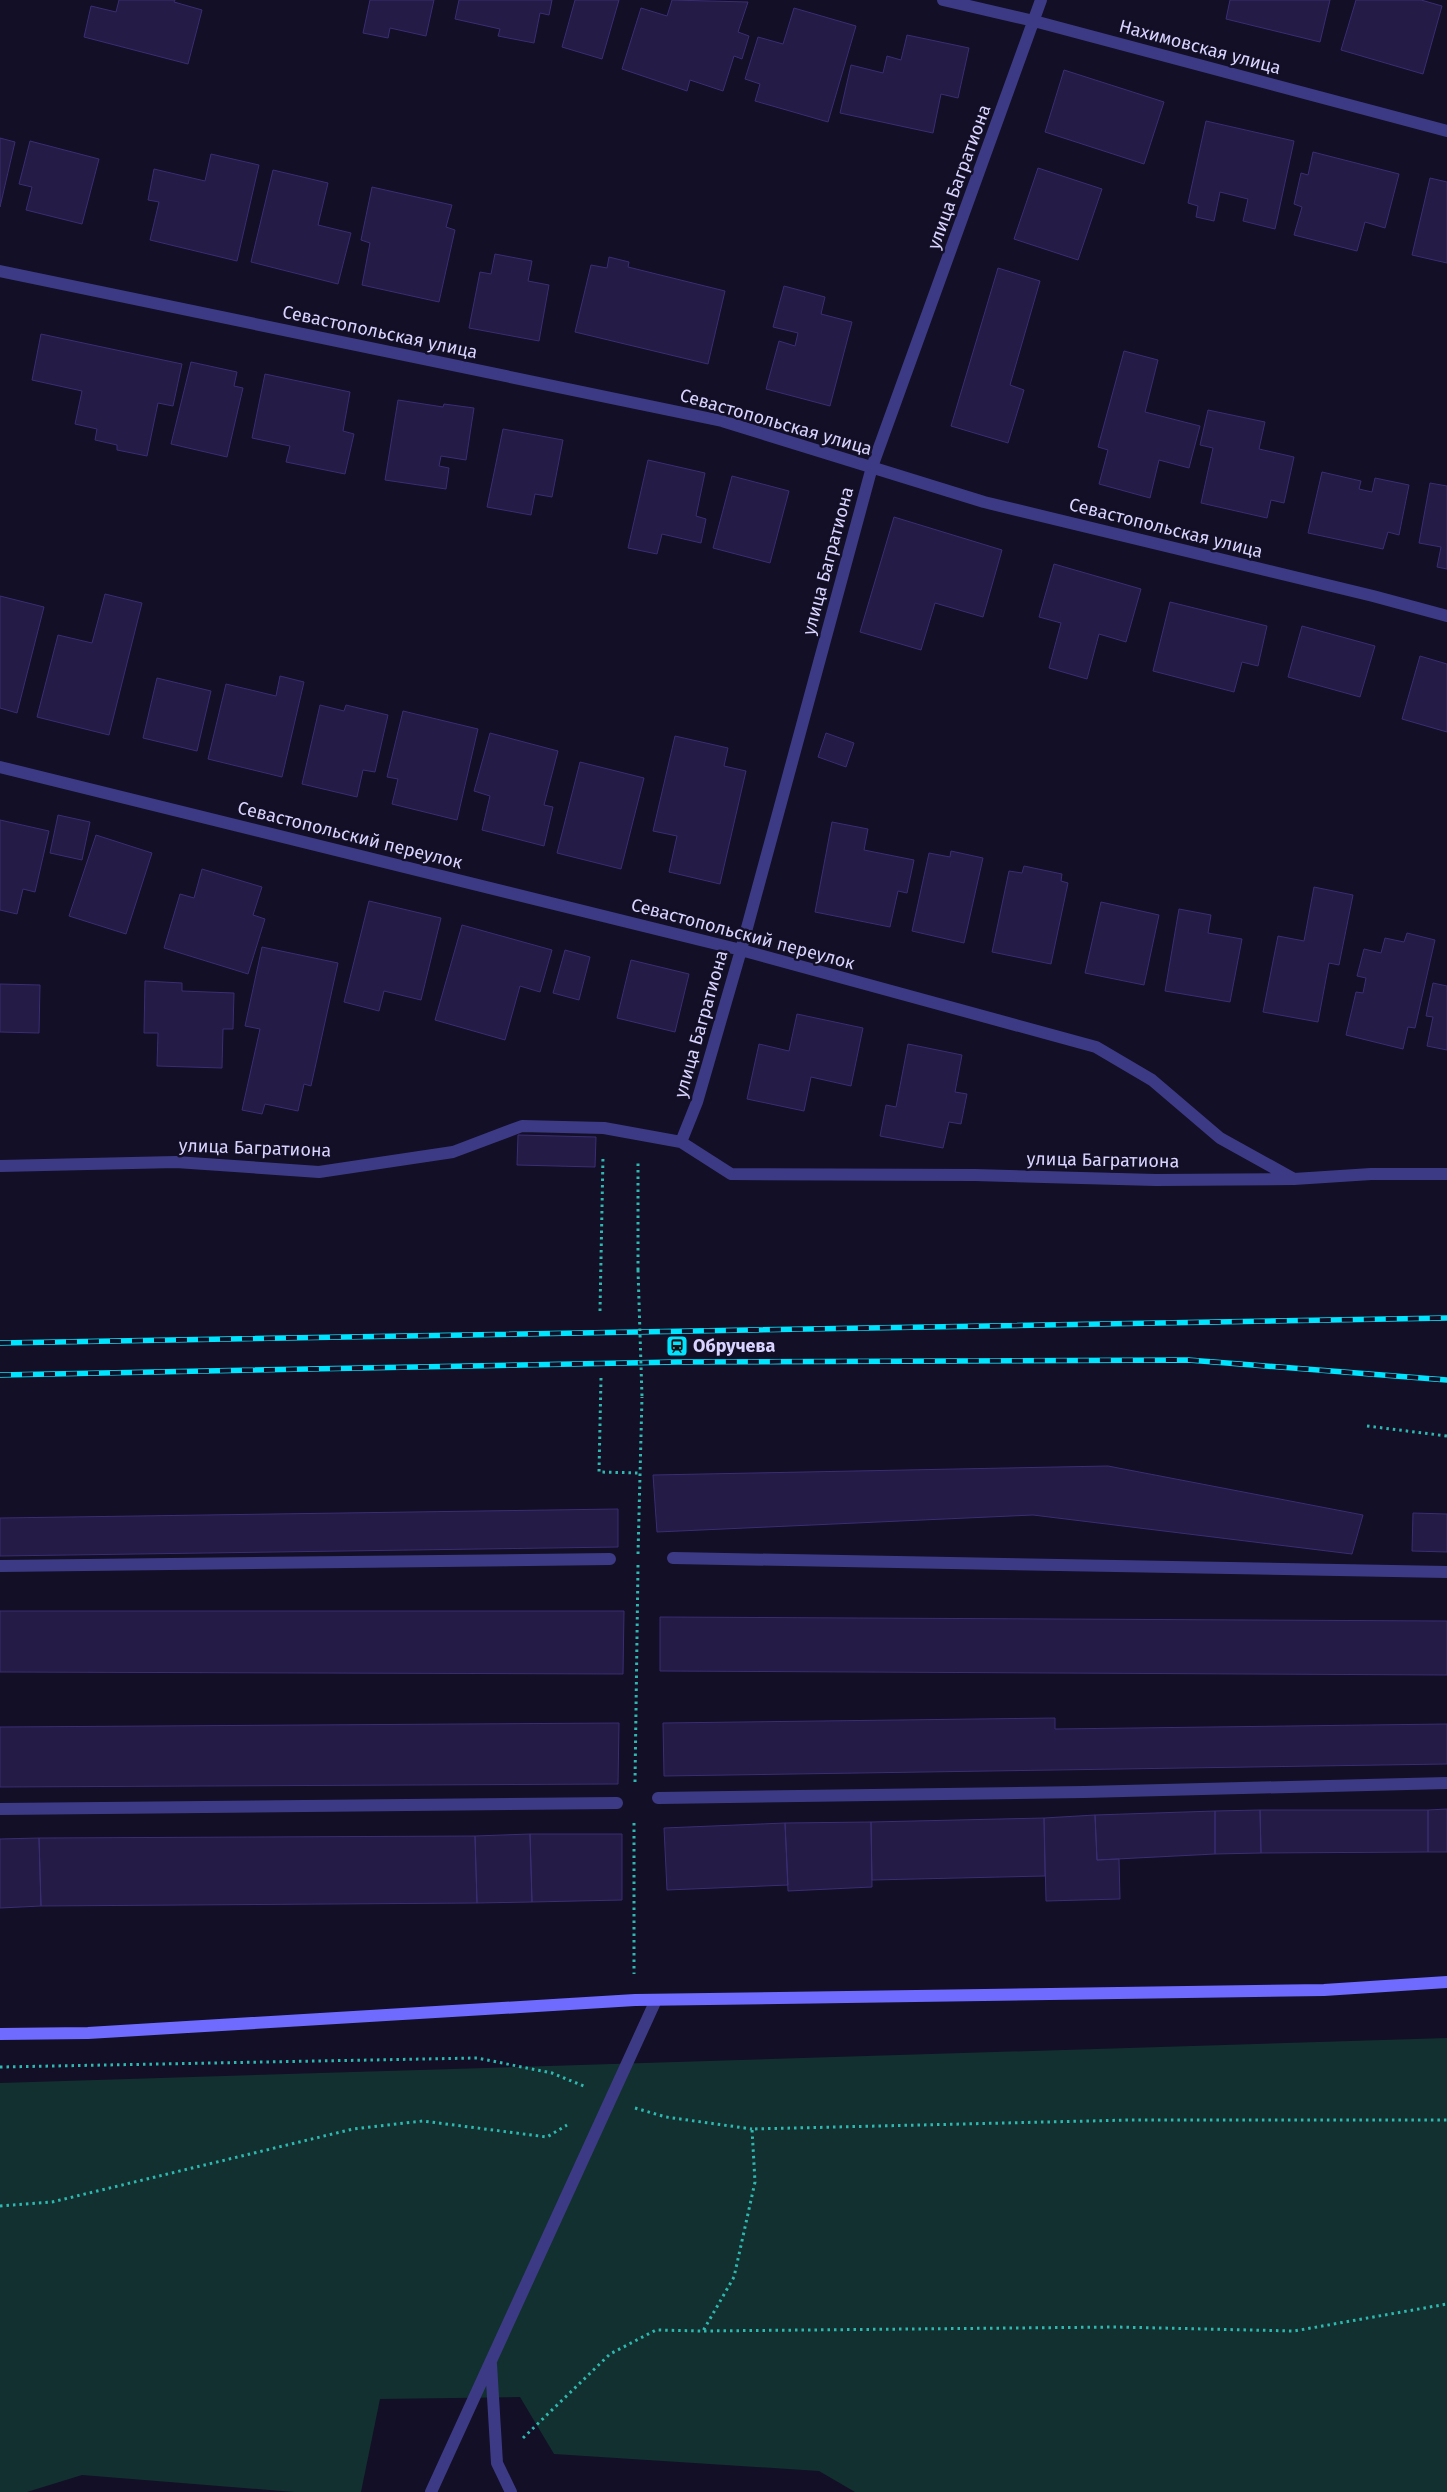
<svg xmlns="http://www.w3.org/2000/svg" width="1447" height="2492" font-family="'Fira Sans',sans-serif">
  <rect width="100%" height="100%" fill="#130f26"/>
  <!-- green -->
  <path fill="#12302f" d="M1447,2038V2492H855L819,2471L554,2454L520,2397L380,2399L361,2492H294L82,2475L27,2492H0V2083Z"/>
  <!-- building -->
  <path fill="#241b47" stroke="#3b2d73" d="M119,0H175L174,2L202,10L188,64L84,37L91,6L116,12Z
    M370,0H434L426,36L390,28L388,38L363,33Z
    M459,0H552L549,15L540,13L534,43L498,36L500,29L455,19Z
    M575,0H619L602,59L562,47Z
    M672,0L748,2L738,32L749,36L742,59L734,56L723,91L690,80L687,91L622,69L641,8L667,16Z
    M1230,0H1330L1320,42L1226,19Z
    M1356,0H1421L1442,6L1423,74L1341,50Z
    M794,8L856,26L828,122L755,101L760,84L745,79L758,37L783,44Z
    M907,35L969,48L958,98L941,94L933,133L840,113L851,65L883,73L887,56L901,60Z
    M1064,70L1164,102L1144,164L1045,132Z
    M1206,121L1294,141L1275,229L1243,221L1248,199L1220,192L1214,221L1196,217L1198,206L1188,203Z
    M0,138L15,142L0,207Z
    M30,141L99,159L82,224L26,210L32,187L19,184Z
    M1313,152L1399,174L1385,228L1365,222L1357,251L1294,235L1302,207L1294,204L1301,173L1308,175Z
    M211,154L259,165L237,261L150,240L159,202L148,200L154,169L205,181Z
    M1038,168L1102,189L1078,260L1014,239Z
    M273,170L328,183L318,225L351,233L338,284L251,262Z
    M1430,178L1447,182V263L1412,255Z
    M372,187L452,205L446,227L455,230L439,302L362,285L370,243L361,240Z
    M495,254L532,261L528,281L549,285L539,341L469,328L480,272L491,274Z
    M609,257L629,262L628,267L725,291L708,364L575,332L591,265L607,268Z
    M998,268L1040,281L1010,385L1024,390L1008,443L951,426Z
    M784,286L825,297L821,314L852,322L830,406L766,389L779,341L795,346L798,333L773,327Z
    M41,334L182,364L173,406L158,403L147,456L117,450V445L95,440L97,429L75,424L82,391L32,380Z
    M1124,351L1158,360L1145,412L1200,426L1189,468L1159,460L1150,498L1099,484L1108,450L1098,447Z
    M191,362L237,372L234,386L243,388L227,457L171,444Z
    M265,374L350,392L343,431L354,434L345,474L286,462L290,446L252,438Z
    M398,400L443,407L444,404L474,408L466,460L441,456L439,466L449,468L446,489L385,480Z
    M1208,410L1265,422L1259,449L1294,457L1284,503L1271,500L1267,518L1201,503L1213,448L1200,445Z
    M503,429L563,440L552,497L535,494L531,515L487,507Z
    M648,460L705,473L696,516L706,519L701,543L662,534L657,554L628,548Z
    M1322,472L1361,481L1359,489L1372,492L1375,478L1409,485L1399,535L1388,532L1383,549L1308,533Z
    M732,476L789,491L770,563L713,548Z
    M1430,483L1447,486V569L1437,567L1441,547L1419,543Z
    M894,517L1002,550L983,617L935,603L921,650L860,632Z
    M1054,564L1141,589L1126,642L1099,634L1087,679L1049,668L1061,623L1039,617Z
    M105,594L142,603L109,735L37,717L58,635L92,643Z
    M0,596L44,607L17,713L0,708Z
    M1170,602L1267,626L1258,666L1242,662L1234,692L1153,671Z
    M1302,626L1375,646L1360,697L1288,677Z
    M1420,656L1447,664V732L1402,719Z
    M280,676L304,682L282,777L208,759L226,684L276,696Z
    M157,678L211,691L197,751L143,738Z
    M320,705L344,711L346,705L388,715L375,772L363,770L357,797L302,784Z
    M403,711L478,729L457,820L392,804L398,779L387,777Z
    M490,733L558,751L544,805L553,807L544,846L482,830L490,796L474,791Z
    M826,733L854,743L846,767L818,757Z
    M675,736L728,748L724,766L746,771L720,884L669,872L677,836L653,831Z
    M580,762L644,778L621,869L557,853Z
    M58,815L90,822L82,860L50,853Z
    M0,820L49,831L35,892L23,889L17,914L0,910Z
    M832,822L868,829L864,850L914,860L907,893L898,891L890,927L815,912Z
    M96,835L152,853L126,934L69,916Z
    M951,851L983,858L964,943L912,931L929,853L950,857Z
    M1024,866L1062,874L1061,881L1068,883L1051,964L992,952L1009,871L1022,873Z
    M202,869L262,887L253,915L265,919L248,974L164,948L180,894L194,898Z
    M1314,887L1353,895L1339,965L1329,963L1318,1022L1263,1012L1278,936L1304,941Z
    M369,901L441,918L421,1000L384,991L379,1011L344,1002Z
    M1101,902L1159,915L1144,985L1085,973Z
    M1179,909L1211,915L1208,933L1242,939L1230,1002L1165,991Z
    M462,925L552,950L540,992L520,986L505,1040L435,1020Z
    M1407,933L1435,940L1415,1028L1408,1027L1403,1049L1346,1035L1356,992L1363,993L1366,978L1357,976L1364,949L1381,953L1385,938L1404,942Z
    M262,947L338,963L311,1086L304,1084L298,1111L265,1104L262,1114L242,1110L260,1029L245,1026Z
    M565,950L590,957L579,1000L553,993Z
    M631,960L689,974L675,1032L617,1018Z
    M145,981L182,983V991L234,993L233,1029H223L222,1068L157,1066L158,1033H144Z
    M1433,983L1447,986V1050L1427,1046L1433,1017L1426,1016Z
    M0,984L40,985L39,1033L0,1032Z
    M797,1014L863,1028L851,1086L811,1077L804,1111L747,1099L759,1044L789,1051Z
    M908,1044L962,1055L955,1092L967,1094L961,1124L949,1122L943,1148L880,1136L886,1105L896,1107Z
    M518,1135L596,1137L595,1167L517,1165Z
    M1108,1466L1363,1515L1352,1554L1033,1515L657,1532L653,1475Z
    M618,1509V1547L0,1556V1518Z
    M1413,1513L1447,1514V1552L1412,1551Z
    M0,1611H624L623,1674L0,1672Z
    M660,1617L1447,1621V1675L660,1671Z
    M1055,1718V1729L1447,1724V1764L664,1776L663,1723Z
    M619,1723L618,1784L0,1787V1727Z
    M1447,1809V1852H1428V1810Z
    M1260,1810L1261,1853L1215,1854V1811Z
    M1260,1810H1428V1852L1261,1853Z
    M1215,1811V1854L1097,1860L1095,1815Z
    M1095,1815L1097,1860L1119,1859L1120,1899L1046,1901L1044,1818Z
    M1044,1818L1045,1876L872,1880L871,1822Z
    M871,1822L872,1887L788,1891L785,1823Z
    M785,1823L788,1885L667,1890L664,1828Z
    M530,1834L532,1902L477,1903L475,1836Z
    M530,1834H622V1900L532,1902Z
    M475,1836L477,1903L41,1906L39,1838Z
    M39,1838L41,1906L0,1908V1839Z"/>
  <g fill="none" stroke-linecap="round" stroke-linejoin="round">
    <!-- path -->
    <path stroke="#2fb8b0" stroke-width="3" stroke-dasharray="2.5 4" stroke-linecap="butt" d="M638,1270V1161
      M600,1311L603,1156
      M601,1378L599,1472L640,1473
      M1367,1426L1447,1436
      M638,1554L642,1397
      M635,1782L638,1565
      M634,1823V1974
      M0,2067L477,2058L552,2073L586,2087
      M635,2108L666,2117L752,2129
      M0,2206L52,2202L353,2129L423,2121L547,2137L567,2125
      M704,2331L1116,2327L1294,2331L1447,2304
      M523,2438L610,2354L656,2330L703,2331L734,2277L755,2182L752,2129L1130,2120H1447"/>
    <!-- lane -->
    <path stroke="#3d3a85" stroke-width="12" d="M673,1558L1447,1572
      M0,1566L610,1559
      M658,1798L1084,1792L1447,1783
      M0,1809L617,1803
      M491,2364L497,2463L511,2492
      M431,2492L656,2000"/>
    <!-- street -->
    <path stroke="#3d3a85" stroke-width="12" d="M943,0L1034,21L1447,131
      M0,271L722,421L984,502L1373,596L1447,616
      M0,767L741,950L1096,1047L1152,1080L1220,1138L1294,1179L1371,1174H1447
      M681,1142L697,1102L741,950L872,467L1041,0
      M0,1166L176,1162L319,1172L453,1152L522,1126L604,1128L681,1142L731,1174L975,1175L1156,1180L1293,1179"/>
    <!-- secondary -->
    <path stroke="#6f6bff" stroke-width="12" d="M0,2034L88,2033L635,2000L1324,1990L1447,1982"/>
    <!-- rail casing -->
    <g stroke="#00e5ff" stroke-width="5.5">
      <path id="rail" d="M0,1343L1447,1318
        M0,1375L677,1362L1188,1360L1447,1380"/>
    </g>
    <!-- rail -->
    <use href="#rail" stroke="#130f26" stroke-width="4" stroke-dasharray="11" stroke-linecap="butt"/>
    <!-- path-bridge -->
    <path stroke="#2fb8b0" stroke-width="3" stroke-dasharray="2.5 4" stroke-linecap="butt" d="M638,1270L642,1397"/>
  </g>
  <!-- icons -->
  <defs>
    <g id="station-square" transform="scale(1.125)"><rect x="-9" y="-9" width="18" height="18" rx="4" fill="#00e5ff" stroke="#130f26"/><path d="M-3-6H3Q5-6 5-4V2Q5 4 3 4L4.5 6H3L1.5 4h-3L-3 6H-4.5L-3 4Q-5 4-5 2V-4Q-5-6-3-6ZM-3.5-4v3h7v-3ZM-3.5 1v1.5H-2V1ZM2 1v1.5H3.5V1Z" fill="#111"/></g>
  </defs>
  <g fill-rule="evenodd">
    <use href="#station-square" x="677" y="1346"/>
  </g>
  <g text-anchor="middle" stroke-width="5" stroke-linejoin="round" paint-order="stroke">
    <!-- street labels -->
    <g font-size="18" fill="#d9d4ff" stroke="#130f26">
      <text transform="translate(1200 47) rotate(15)" y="6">Нахимовская улица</text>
      <text transform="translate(959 177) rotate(-70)" y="6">улица Багратиона</text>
      <text transform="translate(380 332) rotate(12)" y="6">Севастопольская улица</text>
      <text transform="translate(776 422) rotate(16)" y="6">Севастопольская улица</text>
      <text transform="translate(1166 528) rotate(14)" y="6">Севастопольская улица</text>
      <text transform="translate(828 561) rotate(-75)" y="6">улица Багратиона</text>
      <text transform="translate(350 835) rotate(14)" y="6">Севастопольский переулок</text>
      <text transform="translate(743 934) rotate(15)" y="6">Севастопольский переулок</text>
      <text transform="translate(701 1024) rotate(-74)" y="6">улица Багратиона</text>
      <text transform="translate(255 1148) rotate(2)" y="6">улица Багратиона</text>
      <text transform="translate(1103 1160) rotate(1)" y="6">улица Багратиона</text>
    </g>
    <!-- poi labels -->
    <g font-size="18" font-weight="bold" fill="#d9d4ff" stroke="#130f26" text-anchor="start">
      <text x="693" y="1352">Обручева</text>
    </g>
  </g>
</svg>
